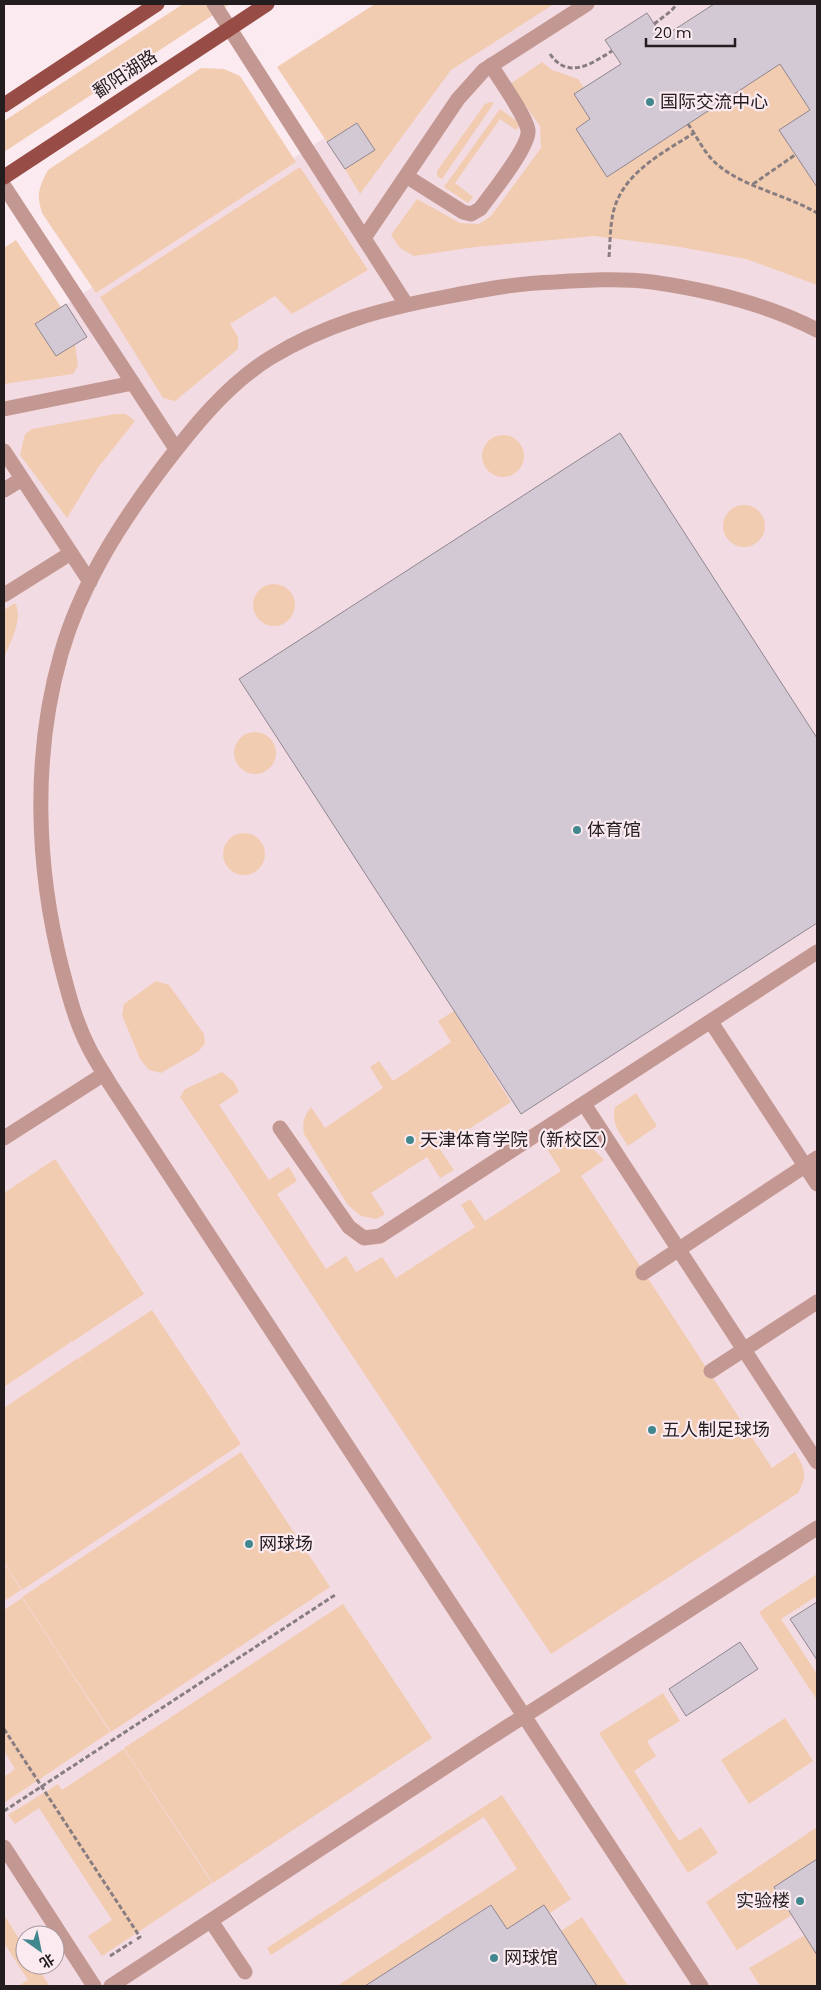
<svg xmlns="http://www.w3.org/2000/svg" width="821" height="1990" font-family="Poppins,'Noto Sans SC',sans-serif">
  <rect width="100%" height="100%" fill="#fbeaf0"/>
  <!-- built -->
  <path fill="#f3dbe3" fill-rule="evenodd" d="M533,4H817V1986H4V344ZM25,1935H55V1965H25Z"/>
  <!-- green -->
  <path fill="#f2ccb1" d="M183,4H230L4,152V121Z
    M375,4H554L451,70L360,194L345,169L374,150L357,123L327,142L277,67Z
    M714,4H817V285L746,259L674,246L594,236L475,247L414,256L400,248L391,235L417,199L460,223L479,224L491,216L541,148L540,126L510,84L542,62L552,70L578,79L584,88Z
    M201,68L224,69L240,76L296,162L96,293L42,213C36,194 39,187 48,170Z
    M490,102L494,103L442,179L437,176V171L485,104Z
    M500,109L521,124L516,130L500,119L455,183L473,197L468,203L444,187Z
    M300,167L368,270L292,314L275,296L230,324L238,337V349L175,401L163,398L100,297Z
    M16,240L61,307L36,324L56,356L75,344L78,366L73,374L4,384V248Z
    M115,414H126L135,421L97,469L67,518L20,455L25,434L32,429Z
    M482 456a21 21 0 1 1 42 0a21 21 0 1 1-42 0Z
    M723 526a21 21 0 1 1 42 0a21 21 0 1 1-42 0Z
    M253 605a21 21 0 1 1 42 0a21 21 0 1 1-42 0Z
    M15,603C24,619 10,642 4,658V610Z
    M234 753a21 21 0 1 1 42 0a21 21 0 1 1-42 0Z
    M223 854a21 21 0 1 1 42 0a21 21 0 1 1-42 0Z
    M156,981L169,985L204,1034L205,1043L199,1051L161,1073L149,1070L140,1059L122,1015L124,1004Z
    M454,1011L511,1102L439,1148L454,1170L440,1178L427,1157L371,1193L385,1214L376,1219L361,1216L348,1205L304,1134C302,1123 304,1116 311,1107L325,1128L383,1088L370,1067L379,1061L393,1081L451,1042L438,1021Z
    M222,1072L234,1082L239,1092L219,1105L269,1180L289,1167L297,1181L277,1194L326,1269L346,1256L356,1272L382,1257L396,1278L475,1227L461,1205L470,1199L485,1221L561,1171L547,1149C560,1139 567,1138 583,1139L604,1160L581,1176L772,1468L795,1452C805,1469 808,1475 798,1493L551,1654L180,1097L185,1089Z
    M636,1093L657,1126L628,1146C619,1132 611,1123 615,1107Z
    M55,1159L144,1294L72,1342L66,1335L71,1342L4,1387V1193Z
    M152,1310L241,1444L22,1590L4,1562V1408L78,1358L84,1365L79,1358Z
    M241,1452L330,1587L111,1732L22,1597Z
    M4,1563L21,1590L4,1601Z
    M817,1574V1596L781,1619L817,1674V1700L759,1612Z
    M22,1598L110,1732L4,1803V1777L15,1769L4,1751V1610Z
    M343,1604L432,1738L213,1883L124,1748Z
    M663,1693L680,1721L647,1741L656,1756L634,1771L679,1841L701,1827L718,1853L688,1873L599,1733Z
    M785,1718L813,1761L749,1804L721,1760Z
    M124,1749L212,1883L102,1956L88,1936L112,1920L39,1808L15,1824L8,1815L58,1784L62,1790Z
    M502,1795L571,1899L550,1913L544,1905L507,1929L490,1905L365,1986H337L517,1869L484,1817L271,1955L267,1948Z
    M817,1827V1859L774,1887L792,1915L737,1950L706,1902Z
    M4,1915L25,1948V1965H36L49,1985L48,1986H18L28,1980L4,1943Z
    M582,1917L628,1986H597L561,1931Z
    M805,1935L817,1955V1986H760L749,1968Z"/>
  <!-- building -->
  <path fill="#d3c9d4" stroke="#908690" d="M714,4H817V187L779,130L810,110L780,64L607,177L576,129L590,119L574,94L621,64L605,40L647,13L663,37Z
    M357,123L375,150L345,169L327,142Z
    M66,304L87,337L56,356L35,324Z
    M620,433L817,738V923L521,1114L239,679Z
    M817,1602V1660L790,1619Z
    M740,1642L758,1669L686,1716L669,1689Z
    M817,1859V1955L774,1887Z
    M491,1905L507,1929L544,1905L597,1986H365Z"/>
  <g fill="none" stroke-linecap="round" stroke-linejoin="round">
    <!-- path -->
    <path stroke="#887d81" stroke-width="3" stroke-dasharray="5 2.5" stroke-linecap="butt" d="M654,24L671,11L677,4
      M550,54C568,80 591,64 612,51
      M688,124C695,134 701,146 709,156C734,186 784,193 817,213
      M753,184L795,155
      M609,257C610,244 610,231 612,219C618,175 661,154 694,133
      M4,1729L140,1937L137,1939
      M4,1811L335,1595
      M110,1956L132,1942"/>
    <!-- minor -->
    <path stroke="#c49892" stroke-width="15" d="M214,4L406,304
      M406,176L463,212L471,214L480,209C491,194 530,146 528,130C525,114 500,81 491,65
      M4,186L176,449
      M364,238L458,99L484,70L587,4
      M4,409L133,383
      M4,451L90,582
      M4,490L22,479
      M4,595L71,553
      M711,1022L817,1184
      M584,1104L817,1462
      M280,1128L349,1227L364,1238L380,1236L817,952
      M4,1138L104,1074
      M643,1273L817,1158
      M711,1371L817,1302
      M4,1847L94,1986
      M211,1921L245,1972
      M111,1986L482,1743L817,1528
      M701,1986L110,1084C103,1072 95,1060 89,1048C76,1023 69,996 62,969C36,867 32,756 61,654C80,587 118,527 159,472C190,431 225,386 270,358C325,324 382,309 445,297C481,290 518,283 555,282C587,280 620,278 652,282C708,290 767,304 817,330"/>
    <!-- major -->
    <path stroke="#974d46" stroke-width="15" d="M4,105L157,4
      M4,177L267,4"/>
  </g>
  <!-- markers -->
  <g fill="#40888d" stroke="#fbeaf0" stroke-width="2">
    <circle cx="650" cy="102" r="5"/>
    <circle cx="577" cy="830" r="5"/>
    <circle cx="410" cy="1140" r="5"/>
    <circle cx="652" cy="1430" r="5"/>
    <circle cx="249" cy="1544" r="5"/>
    <circle cx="800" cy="1901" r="5"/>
    <circle cx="494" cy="1958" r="5"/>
  </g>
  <g text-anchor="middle" stroke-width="4.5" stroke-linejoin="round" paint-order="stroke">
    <!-- street labels -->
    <g font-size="18" fill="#231d1f" stroke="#fbeaf0">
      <text transform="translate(125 74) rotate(-33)" y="6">鄱阳湖路</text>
    </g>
    <!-- poi labels -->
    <g font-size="18" fill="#231d1f" stroke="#fbeaf0" text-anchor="start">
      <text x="660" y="108">国际交流中心</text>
      <text x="587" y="836">体育馆</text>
      <text x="420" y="1146">天津体育学院（新校区）</text>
      <text x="662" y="1436">五人制足球场</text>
      <text x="259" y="1550">网球场</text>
      <text x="790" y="1907" text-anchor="end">实验楼</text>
      <text x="504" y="1964">网球馆</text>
    </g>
  </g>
  <!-- border -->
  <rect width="821" height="1990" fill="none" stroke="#231d1f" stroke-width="10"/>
  <!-- north arrow -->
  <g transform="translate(40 1950) rotate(147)"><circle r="24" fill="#fbeaf0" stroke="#a5989c"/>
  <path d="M0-4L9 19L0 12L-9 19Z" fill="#40888d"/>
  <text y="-8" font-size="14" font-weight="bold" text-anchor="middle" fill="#231d1f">北</text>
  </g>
  <!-- scale -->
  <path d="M646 38v8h89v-8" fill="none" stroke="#231d1f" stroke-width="2.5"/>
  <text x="654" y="38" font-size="15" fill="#231d1f" stroke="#fbeaf0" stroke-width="4" paint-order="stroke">20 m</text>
</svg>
